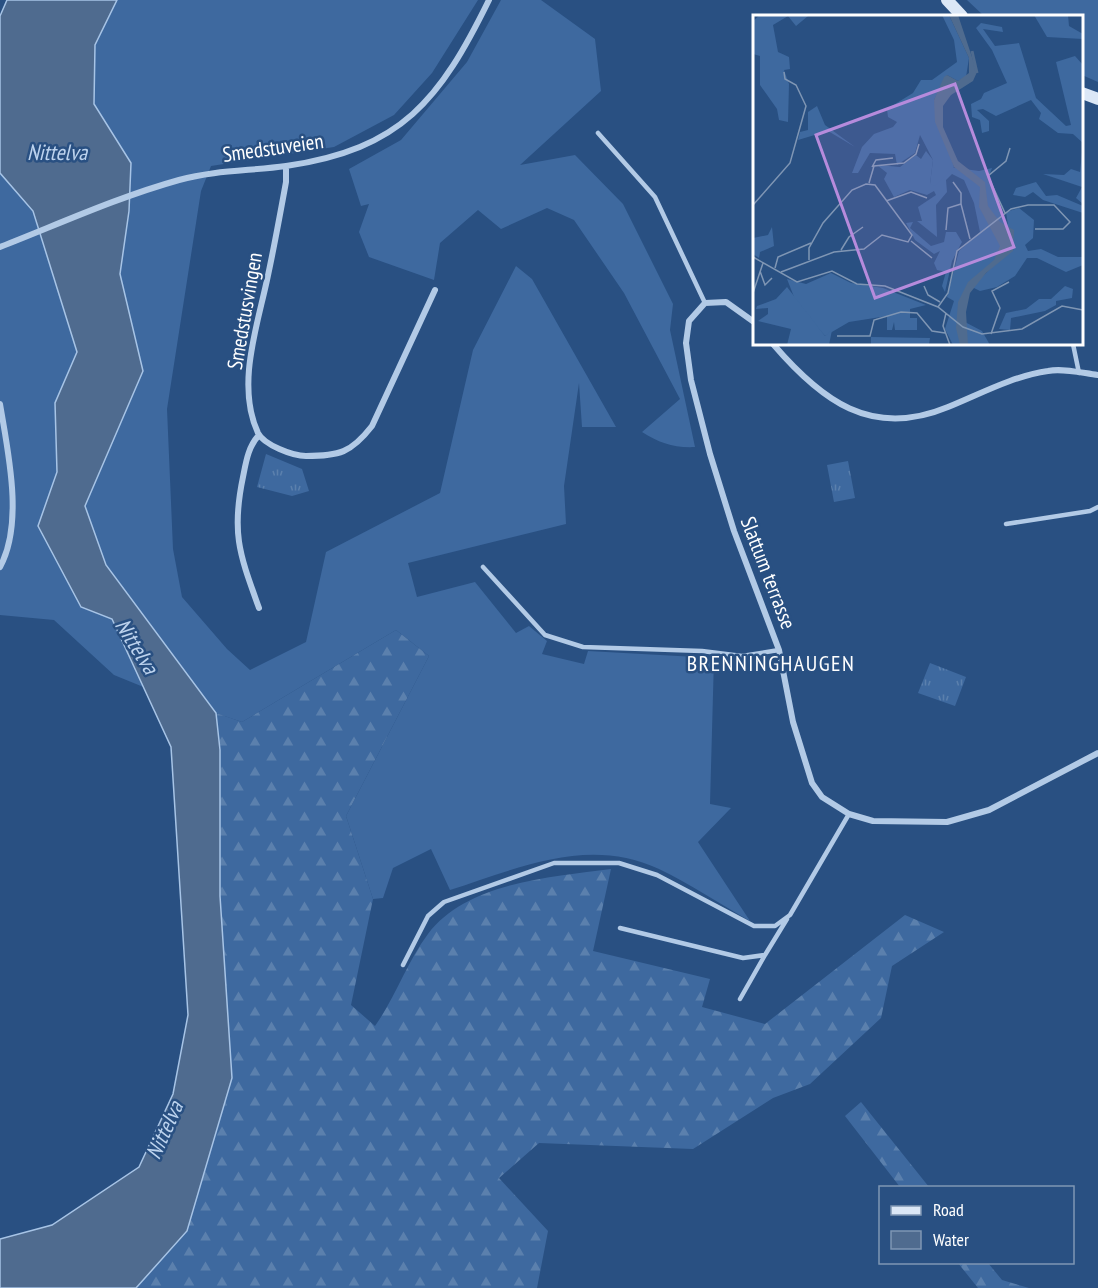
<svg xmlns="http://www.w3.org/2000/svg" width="1098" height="1288" font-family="'PT Sans Narrow',sans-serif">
  <defs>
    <pattern id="forest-firs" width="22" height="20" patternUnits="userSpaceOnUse" patternTransform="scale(1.5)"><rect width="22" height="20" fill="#3e699f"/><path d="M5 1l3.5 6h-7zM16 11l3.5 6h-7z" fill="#5b80ad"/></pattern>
    <pattern id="park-tufts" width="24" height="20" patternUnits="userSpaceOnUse" patternTransform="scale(1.5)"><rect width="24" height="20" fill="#3e699f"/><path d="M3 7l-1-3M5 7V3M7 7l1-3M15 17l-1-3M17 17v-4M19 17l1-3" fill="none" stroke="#5b80ad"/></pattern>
  </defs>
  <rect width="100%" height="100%" fill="#295082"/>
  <!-- grass -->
  <path fill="#3e699f" d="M62,0H478L432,73L394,115L334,147L211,166L201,191L167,409L173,549L182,597L227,649L250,670L306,642L326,552L440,493L473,350L516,266L532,279L616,427H582L579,383L564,486L566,524L408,563L417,597L475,582L516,633L529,626L547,641L542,654L584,664L588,651L714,658L710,804L731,808L698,842L750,921C720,904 690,884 659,869C588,836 519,868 450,890L431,849L393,868L383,898L373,899L346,816L429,656L396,630L242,722L168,697L114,675L54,620L0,615V174L80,179Z
    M501,0H541L595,39L601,91L520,165L575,155L623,204L673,304L670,330L695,447C674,448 659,443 642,432L680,399L624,293L574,220L547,208L501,229L478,210L440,243L434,280L369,257L359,232L369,204L361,206L349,169L401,140L467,62Z
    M967,0H1098V82L1082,75V16H984Z"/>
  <!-- forest -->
  <path fill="url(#forest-firs)" d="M396,630L429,656L346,816L373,899L351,1005L375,1026C395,998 407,962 428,934C467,882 552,877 611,869L593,951L710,979L702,1007L765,1024L905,915L944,932L892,966L881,1018L810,1084L773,1098L693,1149L539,1143L499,1178L548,1231L537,1288H136L187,1231L220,896V750L216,713L242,722Z
    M861,1102L929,1187H900L845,1116Z
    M958,1263H988L1002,1280L1029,1288H978Z"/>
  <!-- park -->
  <path fill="url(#park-tufts)" d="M266,454L302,469L309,491L292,496L257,487Z
    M848,461L855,498L834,502L827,465Z
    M930,663L966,677L955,706L918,693Z"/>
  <!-- water -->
  <path fill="#4f6b8f" stroke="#a7c4e6" stroke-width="1.5" d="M7,0H117L95,45L94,104L131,163L129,211L120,274L143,371L85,506L106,565L216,713L220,750V896L232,1078L187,1231L136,1288H0V1239L52,1225L139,1167L173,1094L188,1015L171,747L112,619L81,607L38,526L57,472L55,403L77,352L33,211L0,173V16Z"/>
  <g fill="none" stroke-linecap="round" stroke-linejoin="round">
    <!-- lane -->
    <path stroke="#b2cae6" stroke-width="4.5" d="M598,133L655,197L705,303
      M1073,344L1079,373
      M1006,524L1090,511L1098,507
      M483,567L545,635L583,647L702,651L742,656L779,650
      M620,928L743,958L765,955L787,919
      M403,965L428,916L444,902L554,863H619L657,875L754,926H775L790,915L849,814
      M740,999L765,955"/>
    <!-- street -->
    <path stroke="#b2cae6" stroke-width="6" d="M286,166V182C280,215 274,248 267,280C257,327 236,386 258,433C264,445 293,456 306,456C339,456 351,453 372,426L435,290
      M0,247C59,224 118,197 179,180C215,170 250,171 286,166C402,149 440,100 489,0
      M754,322L726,302L705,303L689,321L686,343L691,380L710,454L734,531L779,650L793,722L812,783L822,797L849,814L873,821L947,822L989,810L1098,753
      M773,344C821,400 871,439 948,407C980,394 1013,376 1048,371C1063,368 1082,373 1098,375
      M0,404C8,452 24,523 0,567
      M259,435C248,447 246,462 243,477C231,534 240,555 259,608"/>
    <!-- secondary -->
    <path stroke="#dbe7f6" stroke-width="12" d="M947,0L962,16
      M1082,93L1098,99"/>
  </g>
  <g text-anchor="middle" stroke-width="5" stroke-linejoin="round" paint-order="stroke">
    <!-- street labels -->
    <g font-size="21" fill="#fff" stroke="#295082">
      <text transform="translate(273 148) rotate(-8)" y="7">Smedstuveien</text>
      <text transform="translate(245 311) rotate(-80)" y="7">Smedstusvingen</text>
      <text transform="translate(768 573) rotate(69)" y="7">Slattum terrasse</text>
    </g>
    <!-- water labels -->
    <g font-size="22" font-style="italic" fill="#bdd3ee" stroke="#295082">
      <text x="57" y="160">Nittelva</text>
      <text transform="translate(137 646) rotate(58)" y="8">Nittelva</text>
      <text transform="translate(164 1130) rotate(-66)" y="8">Nittelva</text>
    </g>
    <!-- neighbourhood labels -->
    <g font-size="22" letter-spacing="1.5" fill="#fff" stroke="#295082">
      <text x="771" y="671">BRENNINGHAUGEN</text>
    </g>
  </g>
  <!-- overview -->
  <g transform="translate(753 15)">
    <rect width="330" height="330" fill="#295082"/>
    <path d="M173,136L180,145L177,169L197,152L226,156L239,153L236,161L255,210L243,213L254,231L219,272L210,287V306L229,316L237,330H200L192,314L201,286L194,282L206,236L227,217L221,188L211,165L199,159L193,165L194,177L183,190L184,222L164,206H169L165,192L183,180L181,176L174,180L157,175L141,182L131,164L134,158L124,150L147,152L163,140L168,144ZM160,207L157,213L178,231L191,227L193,217H203L209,227L199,246L192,277L189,271L193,257L184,255L181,248L187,236L181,239L162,225L153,208ZM19,212L21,231L7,237L6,243L0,239V223L15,220ZM78,258L98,268L130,273L173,290L157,294V303H164V315H142L141,307L139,315H134V301L96,307L72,321L43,287L34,264L53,269ZM312,271L320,274L319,283L303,286V290L292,296L258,303L257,315L246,314L253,298L273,294L286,284H298ZM118,322L177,323L176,330H118Z" fill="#3e699f"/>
    <path d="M7,0L55,1L43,11L35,1L20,10L25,37L36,42L37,54L31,55L36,69L35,107L26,105L24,94L7,70V41L0,39V6ZM189,0H196L216,43L213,62L205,66L194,60L181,85L201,152L182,171L177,169L180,145L167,120L162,138L144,150L142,139L117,138L105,158H99L109,132L121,119L140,112L144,107L135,102L134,94L160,78L168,65H179L204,47L201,25ZM281,0H315L316,11L330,19V24L294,22ZM228,8L249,12L250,17L230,14L242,31L266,28L283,83L313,111L318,110L303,47L322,41L330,50V189L323,183L329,172L290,159L311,160L318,154L327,157L330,128L320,119L305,118L286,104L288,98L278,85L243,101L230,94L224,95L236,106V116L229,118L227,105L219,102L218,89L228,84L231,78L254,68L239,35L223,13ZM64,91L72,110L102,132L75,116L45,125L47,117L55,115V97ZM283,167L293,181L304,180L330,191V198L290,185L280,177L272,182L260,180L263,173ZM266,193L281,205L280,223L272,230L275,236L288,234L305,242H330V250L313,257L284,243H274L262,261L244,272L227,276L219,272L253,238L243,213L255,210L253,197ZM34,272L72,321L79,315L76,330H34L38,314L5,306L15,299V293L3,294L4,291L23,284Z" fill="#3e699f"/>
    <path d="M196,0H205L224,57L220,66L198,80L190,91V112L205,146L232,167L235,191L247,207L261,215L260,236L233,258L217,278L213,297L215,330H207L203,313L205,287L215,267L241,245L247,231L226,192L227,172L201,152L182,107L181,85L191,62L194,60L205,66L216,58V43Z" fill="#4f6b8f"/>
    <path fill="none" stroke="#4f6b8f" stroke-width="3" d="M219,36L224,58"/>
    <path fill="none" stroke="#7f96b4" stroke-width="1.5" d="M119,152L123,145L140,143M200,167L208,178V189M116,168L121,151L151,148L163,139L166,129M133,186L158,177L174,183M0,190L37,148L53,91L43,70L32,64L31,57M252,198L235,161L253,146L257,133M193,215L195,193L208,189L217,224M158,226L179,243M88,235L96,222L110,212M0,242L44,267L79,256L104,269L132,271L185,292L210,312L229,319L269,314L309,291L330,295M22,253L25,242L58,228M7,256L12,270L19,263M28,257L81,237L111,234L129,220L155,227L159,220L122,170L113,169L99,175L70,208L56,233V245M171,271L175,280L187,287M0,278L10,248M185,292L195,278L204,236L258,194L275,190H301L317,207L310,214H282M193,298L190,311L197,330M238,319L247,293L239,276L256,267M84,321H117L121,305L148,297L164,298L179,316L192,318"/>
    <path fill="#b68bdc" fill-opacity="0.15" stroke="#b68bdc" stroke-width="3" d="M202,69L261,232L122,283L63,120Z"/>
    <rect width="330" height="330" fill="none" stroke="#fff" stroke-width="3"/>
  </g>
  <!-- legend -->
  <rect x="879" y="1186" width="195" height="78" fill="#295082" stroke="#7f96b4" stroke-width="1.5"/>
  <rect x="891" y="1206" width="30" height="9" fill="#dbe7f6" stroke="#7f96b4" stroke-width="1.5"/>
  <text x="933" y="1216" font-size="18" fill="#ffffff">Road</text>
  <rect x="891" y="1231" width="30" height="18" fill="#4f6b8f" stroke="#7f96b4" stroke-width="1.5"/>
  <text x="933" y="1246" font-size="18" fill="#ffffff">Water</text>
</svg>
